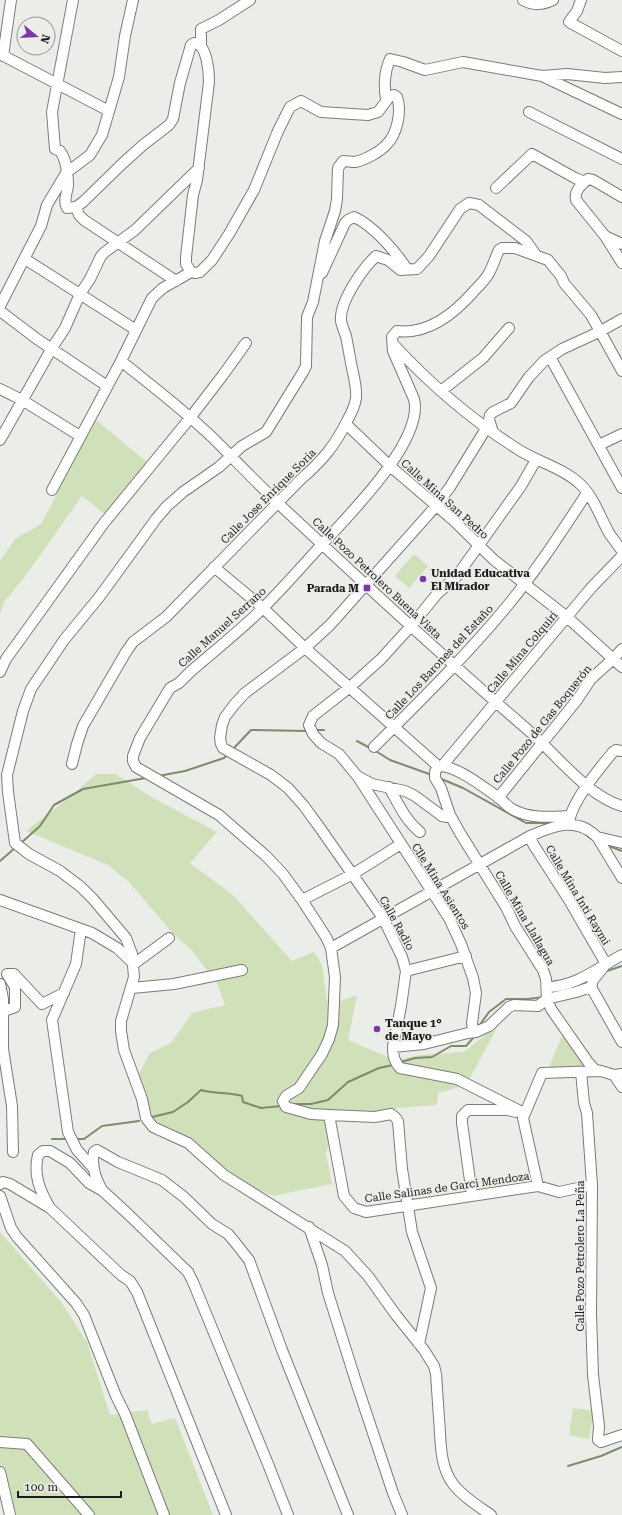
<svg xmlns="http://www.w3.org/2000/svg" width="622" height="1515" font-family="'Roboto Serif',serif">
  <rect width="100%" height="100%" fill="#ebede8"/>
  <!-- green -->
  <path fill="#d0e1b9" d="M96,420L147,462L105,514L82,496L26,575L4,602L0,614V561L15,539L41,524Z
    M414,554L428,566L409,588L395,576Z
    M96,774H116L153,798L217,832L190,863L233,895L292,961L314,952L322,965L328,1005L357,995L348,1040L395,1060L420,1055L464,1052L499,1024L466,1085L438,1093L437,1105L398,1108L337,1118L326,1153L332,1184L273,1196L239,1181L179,1137L151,1133L143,1122L139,1074L150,1053L171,1043L192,1013L225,1005L217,983L193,952L169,929L129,882L108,865L26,831L70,797Z
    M562,1036H565L585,1063L586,1068L547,1072Z
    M0,1232L61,1302L87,1342L110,1415L147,1410L152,1424L175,1418L213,1515H11L0,1469Z
    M573,1408L594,1411L589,1439L569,1435Z"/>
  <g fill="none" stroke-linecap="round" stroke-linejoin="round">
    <!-- stream -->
    <path stroke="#7f8b6c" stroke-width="2" d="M316,730H324
      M357,741L370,748
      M232,750L251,730L307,731
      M374,750L390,760L432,775
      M158,776L185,771L224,758L228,754
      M439,778L463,788L526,823H550
      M582,832L593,840
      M21,843L40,826L54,805L83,789L146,778
      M606,845L622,851
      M0,861L16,847
      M604,972L622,966
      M578,986L588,982
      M479,1026L489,1012L506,999H528L543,997
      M401,1062L415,1058L432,1057L451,1046H466L474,1037
      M294,1104H311L328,1100L348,1082L379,1068L393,1065
      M152,1117L173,1112L188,1102L201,1090C215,1094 228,1092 242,1096L243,1102L261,1108L281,1106
      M52,1139H68
      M75,1139H84L102,1126L139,1121
      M568,1466L601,1456L622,1447"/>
    <!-- minor casing -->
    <g stroke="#7b7c78" stroke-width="12">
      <path id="minor" d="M73,0L52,112L55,149L60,151C66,159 68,175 68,186C67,193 63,201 67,208L76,207L83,202L122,164L143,145L169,125L173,119L180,83L191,45L194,43C207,43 209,72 209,82L197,180L193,195L186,257V264L191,272L195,273L200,272L212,260L229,234L254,190L278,131L290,107L301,101L321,112L368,115L378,112L390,96L394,95L397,97C402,111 397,134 387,144C380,152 365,160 355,162C351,162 347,161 343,161L338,168L337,199L335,211L325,241L313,302L307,317L306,366L303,372L266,432L242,446L219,467L183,492L167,506L156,519L100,596L64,640L31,689L23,711L7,775L8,792L15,843L29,854L60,871L81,887L93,899L126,938L132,954L134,977L121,1021V1031L124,1050L142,1099L146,1118L153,1127L188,1143L224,1175L345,1251L368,1276L396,1315L424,1350L434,1366L436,1374C437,1389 438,1403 439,1418C441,1440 439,1465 453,1484C463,1497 478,1506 491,1515
        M523,0C534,6 542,5 553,0
        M581,0L577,11L569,22L622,51
        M201,46V29L219,20L250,0
        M0,54L109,111
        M3,56L11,0
        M542,76L622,114
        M386,100C384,85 384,73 390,59L403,62L425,70L463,62L542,76L567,74L605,78L622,77
        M529,112L622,159
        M496,188L532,154L575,178L585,182
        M622,197L593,180L588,179C581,185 574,191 576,200L605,236L622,263
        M76,207L79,215L84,220L176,281
        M605,236L622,244
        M25,259L136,330
        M322,273L345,223L348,220L354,217C373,225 396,252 407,269
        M0,306L41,226L47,205L66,173L90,155L102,135L119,77L125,36L133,0
        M0,311L37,339L107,386
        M393,344C430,384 473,421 519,450C538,462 563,468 580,484C594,497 600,517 609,533C613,539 618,545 622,551
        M550,357L622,488
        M121,361C152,386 185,411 214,439C236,461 258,484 281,506C362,582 444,658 528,730C556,754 587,796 622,806
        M0,389L22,400L80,436
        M441,391L483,358L509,328
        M346,424L390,466L453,520L494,560L567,617L622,667
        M493,432L489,420L490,415L493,412L511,403L529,377L544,361L562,349L599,332L622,319
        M0,440L52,348L65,328L80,294L90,279L101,256L105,252L135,230L199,168
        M599,445L622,434
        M536,460L521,486L457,576L437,594L411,626L381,659L350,687L313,716L309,725L313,734L321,743L339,754L358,777L449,918L461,944L473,978L476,993L472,1023L473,1029L476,1032L489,1026L509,1007L514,1005L538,1006L547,999L576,992L591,987
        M52,490L121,361L152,298L163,288L191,272
        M214,567L263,608L305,648L438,766C456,765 483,787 498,797C503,801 507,806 512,809C529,819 551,817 570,816
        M0,672L6,659L104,523L190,418L223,375L246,343
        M374,747C420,701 467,655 508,605C537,570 562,531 587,493
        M72,764L77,744L83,726L126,652L133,642L166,617L300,480C321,462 335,446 347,421C351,414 355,406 356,398C357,388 354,378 352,368C350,358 348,346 346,336C344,331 342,326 341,321C339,302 363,268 376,256L388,260L400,270L417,269L429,256L460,209L469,203L479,205L526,241L536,255
        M443,765L591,588L622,556
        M438,766L435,772V778L441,788L450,815L460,833L506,907L515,926L543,970L546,979L547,999L551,1009L588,1062L595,1070L601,1071
        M359,777L372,784L405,791L415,796L442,816L447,817L450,815
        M389,787C398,803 405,820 420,832
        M498,798L577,700L591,679L613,659L622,649
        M569,823C571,802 599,769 613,752L616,750L622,751
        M530,836L533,844L569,900L606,964L593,980L591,987
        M597,837L622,843
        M0,900L92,933L117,948L134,964
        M302,900L353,874L401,844
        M81,929L76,964L52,1020L68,1132L77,1150L94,1169
        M331,948L530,836C553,826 577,816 597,837L622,878
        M134,964L169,938
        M406,971L466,956
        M0,984L3,999V1049L12,1106L13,1152
        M547,987C575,987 598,968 622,955
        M591,987L622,1042
        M132,988L174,984L242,970
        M4,1011L15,1007V987L7,974H14L42,1004L64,993
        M476,1032L468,1033L424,1044L393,1047L401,1006L406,971L402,957L383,918L320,828L304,806L288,788L271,775L223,748L221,744L220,738L222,725L225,717L234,705L245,693L305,648L330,625L436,506L450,487L487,427
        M393,1047C393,1056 394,1061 400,1068L457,1079L524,1113
        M581,1072L584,1103L587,1113L592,1185L591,1314L593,1375L599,1426L598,1440L601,1442L622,1435
        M614,1075L622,1087
        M329,1115L344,1196L354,1208L366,1212L538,1186L559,1192L592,1185
        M0,1184L3,1182L10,1184L50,1208L121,1275L130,1281L137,1292L226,1515
        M538,1186L523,1118L542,1073L601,1071L614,1075L622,1074
        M102,1190C95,1178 91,1166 94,1152L97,1150L118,1162L162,1180L184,1197L212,1224L228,1234L234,1241L249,1260L282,1350L348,1515
        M472,1195L462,1123V1116L468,1110H507L516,1112
        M0,1196L11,1228L17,1237L76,1303L84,1315L116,1396L125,1414L164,1515
        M50,1208C40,1191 33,1175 38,1155L43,1151H50L70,1163L89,1183L103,1191L129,1215L188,1272L193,1282L268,1464L288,1515
        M309,1227L322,1265L328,1293L357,1385L393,1493L402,1515
        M419,1344L431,1288L412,1232L402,1169L398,1121L395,1117L391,1114L375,1117L329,1115L311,1114L286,1107L283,1101L286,1096L299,1088L322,1054L329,1039L333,1025L335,977L331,948L326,937L302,900L283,874L266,856L219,815L136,767L133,761V756L140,738L170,688L179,683L190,672C214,651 240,631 263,608C281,590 298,571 315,552C343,521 425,442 414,399L393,351L392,337L397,331C429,335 456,312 475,290C480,285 486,279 489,273C493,266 495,258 499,250L502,248H515L548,260L561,276L564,283L591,315L622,371
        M0,1442L27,1444L89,1515
        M0,1472L10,1515"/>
    </g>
    <!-- minor -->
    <use href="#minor" stroke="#fff" stroke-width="10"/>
  </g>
  <!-- markers -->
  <g fill="#7b37aa" stroke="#ebede8" stroke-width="1.5">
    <circle cx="423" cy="579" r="4"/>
    <rect x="363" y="584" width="8" height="8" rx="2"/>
    <circle cx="377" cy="1029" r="4"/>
  </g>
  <g text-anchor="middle" stroke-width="3.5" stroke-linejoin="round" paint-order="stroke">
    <!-- street labels -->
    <g font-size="11" fill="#1c1c1b" stroke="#ebede8">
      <text transform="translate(268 496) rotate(-45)" y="4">Calle Jose Enrique Soria</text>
      <text transform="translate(445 499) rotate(42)" y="4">Calle Mina San Pedro</text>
      <text transform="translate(377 578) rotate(43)" y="4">Calle Pozo Petrolero Buena Vista</text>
      <text transform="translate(222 627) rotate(-42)" y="4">Calle Manuel Serrano</text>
      <text transform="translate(522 652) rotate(-50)" y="4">Calle Mina Colquiri</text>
      <text transform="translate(439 662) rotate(-47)" y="4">Calle Los Barones del Estaño</text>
      <text transform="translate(542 724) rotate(-51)" y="4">Calle Pozo de Gas Boquerón</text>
      <text transform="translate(441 886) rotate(58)" y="4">Clle Mina Asientos</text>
      <text transform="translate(578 895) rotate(59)" y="4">Calle Mina Inti Raymi</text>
      <text transform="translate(525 918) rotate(60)" y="4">Calle Mina Llallagua</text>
      <text transform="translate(397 923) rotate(61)" y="4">Calle Radio</text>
      <text transform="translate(447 1187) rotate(-8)" y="4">Calle Salinas de Garci Mendoza</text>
      <text transform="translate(580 1256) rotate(-90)" y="4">Calle Pozo Petrolero La Peña</text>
    </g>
    <!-- poi labels -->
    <g font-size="11" font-weight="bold" fill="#1c1c1b" stroke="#ebede8" text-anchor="start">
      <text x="431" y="577">Unidad Educativa<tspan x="431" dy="13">El Mirador</tspan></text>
      <text x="359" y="592" text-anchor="end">Parada M</text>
      <text x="385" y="1027">Tanque 1°<tspan x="385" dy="13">de Mayo</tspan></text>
    </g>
  </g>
  <!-- north arrow -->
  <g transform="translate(36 36) rotate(108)"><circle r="19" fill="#ebede8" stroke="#989996"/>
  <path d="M0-3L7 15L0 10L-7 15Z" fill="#7b37aa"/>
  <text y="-6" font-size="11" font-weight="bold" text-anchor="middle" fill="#1c1c1b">N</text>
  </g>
  <!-- scale -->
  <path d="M18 1491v6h103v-6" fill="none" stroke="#1c1c1b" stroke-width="2"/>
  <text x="24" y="1491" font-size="12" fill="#1c1c1b" stroke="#ebede8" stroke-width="3" paint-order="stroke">100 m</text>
</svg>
